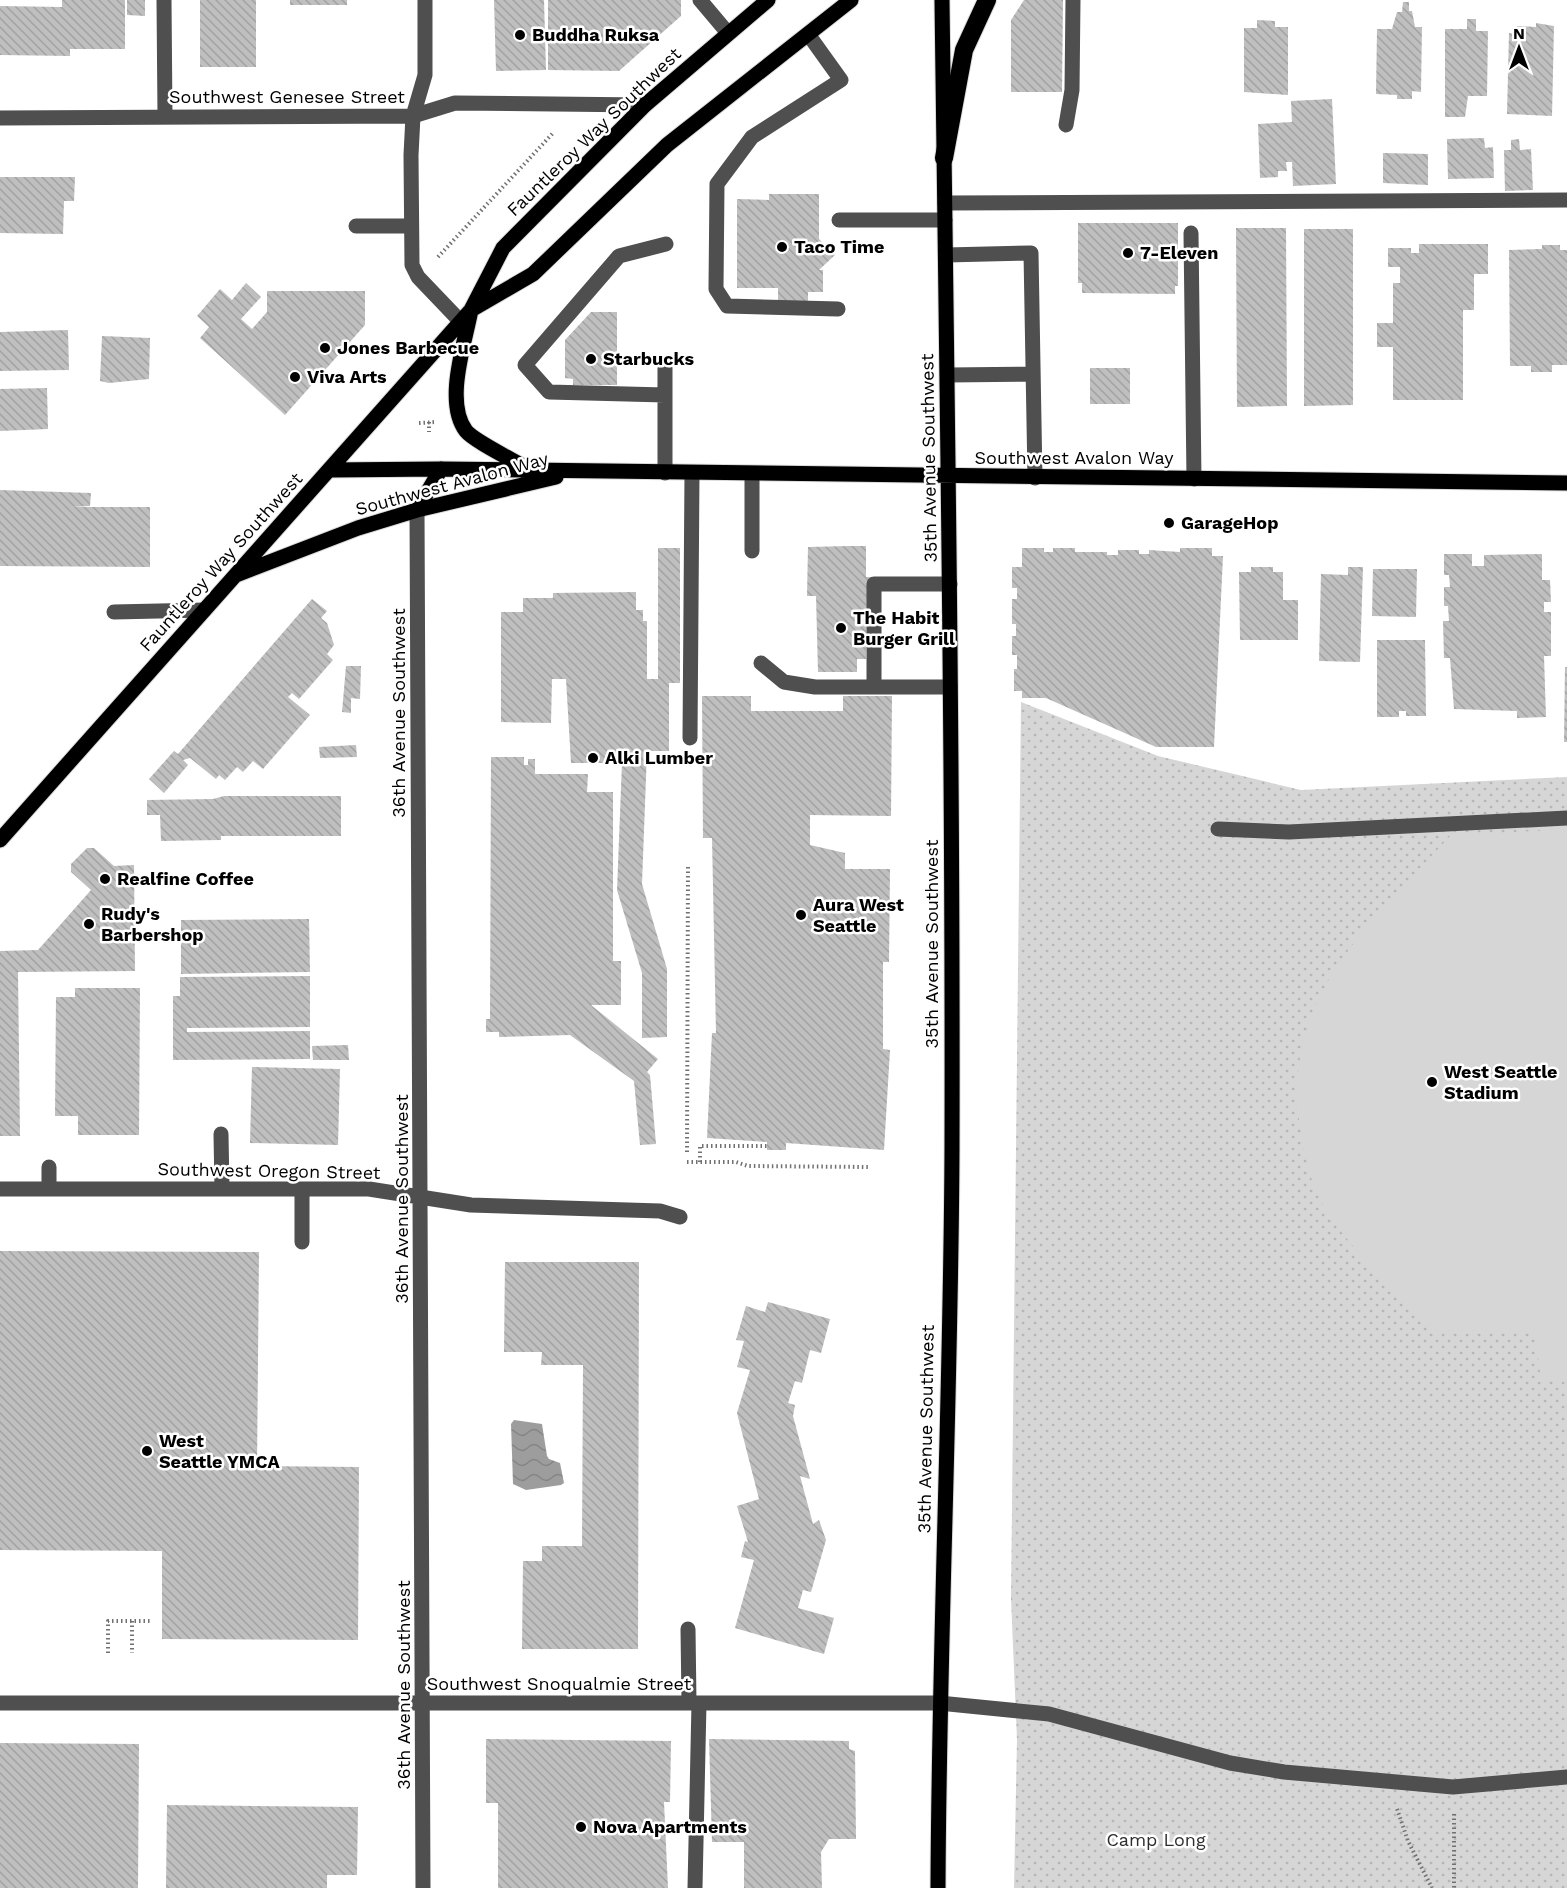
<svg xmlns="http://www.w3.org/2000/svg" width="1567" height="1888" font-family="'Work Sans',sans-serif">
  <defs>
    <pattern id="park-dots" width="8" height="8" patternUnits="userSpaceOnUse" patternTransform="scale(1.5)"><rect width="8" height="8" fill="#d6d6d6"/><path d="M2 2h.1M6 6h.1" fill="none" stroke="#b6b6b6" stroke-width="1.8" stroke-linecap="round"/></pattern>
    <pattern id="water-waves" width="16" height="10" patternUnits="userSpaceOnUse" patternTransform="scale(1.5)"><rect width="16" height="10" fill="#9d9d9d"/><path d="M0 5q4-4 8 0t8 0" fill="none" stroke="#858585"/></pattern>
    <pattern id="building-back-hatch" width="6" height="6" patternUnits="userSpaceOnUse" patternTransform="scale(1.5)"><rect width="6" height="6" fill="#bfbfbf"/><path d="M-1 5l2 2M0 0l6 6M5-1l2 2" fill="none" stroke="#a2a2a2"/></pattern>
  </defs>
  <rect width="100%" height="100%" fill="#fff"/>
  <!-- park -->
  <path fill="url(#park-dots)" d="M1021,702L1158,756L1301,790L1567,777V1888H1014L1017,1740L1011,1598Z"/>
  <!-- garden -->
  <path fill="#d6d6d6" d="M1567,829V1381L1541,1380L1535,1331L1436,1330C1397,1290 1340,1243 1317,1193C1307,1172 1304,1148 1300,1127C1280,998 1371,922 1450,836Z"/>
  <!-- water -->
  <path fill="url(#water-waves)" d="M514,1420L542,1424L547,1456L549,1459L560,1463L564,1483L561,1485L526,1490L513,1484L511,1424Z"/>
  <!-- building -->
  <path fill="url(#building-back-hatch)" d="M62,0H125V49H70V56L0,55V6L62,7Z
    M127,0H145V16L127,15Z
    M200,0H256V67H200Z
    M290,0H347V5H290Z
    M494,0H544L546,70L496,71Z
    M548,0H681V16L619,71L548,70Z
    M1024,0H1063L1062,92H1011V20Z
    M1403,2H1409V11H1412L1415,27H1422L1421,92L1412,91V99H1397V95L1376,94L1377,29H1392L1397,12H1402Z
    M1467,19H1476V31H1488L1487,96H1468L1465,117H1445V29H1467Z
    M1257,20L1275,21V27H1288V95L1244,92V28H1257Z
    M1536,23L1554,26L1552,116L1507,114L1509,33L1517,34V26L1536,27Z
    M1332,99L1336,184L1293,186L1292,162H1286L1287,171H1278V177L1260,178L1258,124L1292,122L1291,101Z
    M1484,138L1485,148L1493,147L1494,178L1448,179L1447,139Z
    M1519,139L1520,150L1531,149L1533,190L1505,191L1504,150H1511V140Z
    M1383,153L1428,154V185L1383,183Z
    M0,177H75L74,201H64L63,234L0,233Z
    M769,194H819V239L835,255L819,270H823V292H808V303H778V288H737V199L769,200Z
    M1078,223H1178V286H1175V294L1082,293V283H1078Z
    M1236,228H1286L1287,406L1237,407Z
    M1304,229H1353V405L1304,406Z
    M1419,244H1488V274H1474V310H1463V400H1393V347H1377V323H1393V283H1400V267H1388V248H1411V253H1419Z
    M1542,245H1560V250H1567V365H1552V372H1531V366H1510L1509,250L1542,249Z
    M246,283L261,297L241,319L252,329L267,312V291H365V325L285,415L200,338L209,327L197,316L220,289L232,300Z
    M591,312H617V385H573V379L565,378V340Z
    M68,330L69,370L0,371V332Z
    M102,336L150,338L149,379L109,383L100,381Z
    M1090,368H1130V404H1090Z
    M47,388L48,429L0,431V389Z
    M0,490L91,493L90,506L72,507H150V567L0,566Z
    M849,546H866V577H871V599H867L866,659H857V672H818L816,596H807L808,547Z
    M658,548H680V683H669V751H647L642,884L667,969V1037L642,1038V973L617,890L622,763H571L566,679H552L551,723L501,722V612H523V598H553V593L636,592V610H643V621H647V679H658Z
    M1022,548H1044V552H1053V548H1075V552H1107V555H1118V550H1139V554H1149V550L1180,552V548H1212V556H1223L1214,747H1156L1046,698H1022V691H1014V669H1017V655H1012V636H1016V624H1012V599H1017V588H1012V567H1022Z
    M1444,554H1472V566H1484V555L1542,554V580H1550L1551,602H1544V612H1551V656H1544L1546,717L1517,718V711L1454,709L1450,658H1444L1443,621H1449L1448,606H1444V587H1450L1449,575H1444Z
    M1251,567H1273V572H1283V600H1298V640H1240L1239,572H1251Z
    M1348,567H1363L1360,662L1319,661L1321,574L1348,575Z
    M1373,569H1417L1416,617L1372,616Z
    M312,599L327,611L321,618L327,623L334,645L327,654L333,660L299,699L292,693L288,697L310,715L263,769L253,761L243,772L237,767L225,780L219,775L216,779L190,758L183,760L188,765L164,793L149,779L174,751L178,754Z
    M1377,640H1425L1426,716H1406V711H1399V717H1377Z
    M346,666H361L360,699L351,698V713L342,712Z
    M1565,667H1567V742H1564Z
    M702,696H751V711H843V696H892L891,816L810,815V845L845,853V869H890L889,962H883V1049L890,1050L884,1150L786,1143V1150H767V1142L707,1138L712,1033H716L712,838H703Z
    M356,745L357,757L320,758L319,747Z
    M491,757H524V765H528V759H535V774H588L587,792H613V961H621V1005H591L658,1059L647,1072L650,1075L656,1144L640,1145L634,1081L570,1035L499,1037V1032H486V1019H490Z
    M224,796H341V836H221V840L161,841L160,815H147V800L213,799Z
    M87,848H94L114,866L134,865L135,971L18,972L20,1136H0V951L38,950L91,890L71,872V864Z
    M309,919L310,972L181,974V920Z
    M310,976V1027L187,1028V1032L310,1031V1059L173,1060V996H180V977Z
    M75,988H140L139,1135H78V1116H55L56,997H75Z
    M348,1045L349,1060H313L312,1046Z
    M252,1067L340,1069L338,1145L250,1143Z
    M0,1251L259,1252L257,1466L359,1467L358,1640L162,1639V1551L0,1550Z
    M505,1262H639L638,1649H522L523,1561H542V1546H582L583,1365H541L542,1352H504Z
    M768,1302L830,1319L821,1353L810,1350L802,1383L795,1381L788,1403L795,1405L793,1416L810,1479L800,1476L813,1524L819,1520L826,1540L811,1592L803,1590L798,1608L834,1618L824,1654L735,1628L754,1560L741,1557L745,1541L748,1542L737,1506L759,1499L737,1413L750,1370L737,1367L744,1341L736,1340L746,1306L765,1312Z
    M486,1739L671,1741L670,1802H664L668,1888H498V1803H486Z
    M709,1739L849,1741V1749L855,1751L856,1839H829L821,1852L822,1888H744V1842H712Z
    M0,1743L139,1744L138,1888H0Z
    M167,1805L358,1807L357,1875H327V1888H166Z"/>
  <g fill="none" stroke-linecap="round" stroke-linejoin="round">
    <!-- major casing -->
    <g stroke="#dbdbdb" stroke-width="17">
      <path id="major" d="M471,310L533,274L667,145L851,0
        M471,310C465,343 444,402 466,431C474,441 515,461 528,469
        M330,470L441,469L1567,483
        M417,510L441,469
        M236,575L358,528L417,510L556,477
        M0,840L471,310L503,248L645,105L768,0
        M938,1888C939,1641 951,1395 952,1148C953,765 947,383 942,0"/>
    </g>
    <!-- highway casing -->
    <g stroke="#dbdbdb" stroke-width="20">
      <path id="highway" d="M944,158L964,50L987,0"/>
    </g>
    <!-- path -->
    <path stroke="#717171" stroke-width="4" stroke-dasharray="1.5 3" stroke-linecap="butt" d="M438,257L554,132
      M429,422V432
      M419,423L436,422
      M687,1152L688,865
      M687,1162H736L748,1166L868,1167
      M700,1162V1146H767
      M132,1621V1653
      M108,1653V1621H152
      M1397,1809L1408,1841L1432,1888
      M1454,1814V1888"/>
    <!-- minor -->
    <path stroke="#4f4f4f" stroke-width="15" d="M164,0L165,117
      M425,0V75L413,116L411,155L412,265L418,277L461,322
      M700,0L727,32
      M808,34L841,80L752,137L717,184L716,289L727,306L838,309
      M0,118L413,116L455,103L645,105
      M1066,125L1072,90L1073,0
      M945,203L1567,200
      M839,220H945
      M356,226H411
      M1191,233L1194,479
      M946,255L1031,253L1035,478
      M665,368V473
      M948,375L1033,374
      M665,395L549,392L525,365L619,256L666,244
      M752,474V551
      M417,510L423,1888
      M114,612L204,610
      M761,663L784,682L815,687H950
      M874,687V584H950
      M690,738L692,473
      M1218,829L1289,832L1567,818
      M221,1134L222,1189
      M49,1167V1189
      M0,1189H369L471,1205L660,1211L680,1217
      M302,1189V1242
      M688,1629L689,1703
      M0,1703H939L1049,1714L1230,1763L1284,1772L1453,1787L1567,1777
      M695,1888L699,1703"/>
    <!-- major -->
    <use href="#major" stroke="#000" stroke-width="15"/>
    <!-- highway -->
    <use href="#highway" stroke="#000" stroke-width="18"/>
  </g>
  <!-- markers -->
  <g fill="#000" stroke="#fff" stroke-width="2">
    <circle cx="520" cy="35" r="6"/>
    <circle cx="782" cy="247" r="6"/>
    <circle cx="1128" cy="253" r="6"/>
    <circle cx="325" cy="348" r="6"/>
    <circle cx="591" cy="359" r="6"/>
    <circle cx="295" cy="377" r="6"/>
    <circle cx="1169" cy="523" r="6"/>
    <circle cx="841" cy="628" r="6"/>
    <circle cx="593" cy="758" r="6"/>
    <circle cx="105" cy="879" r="6"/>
    <circle cx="801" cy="915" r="6"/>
    <circle cx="89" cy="924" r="6"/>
    <circle cx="1432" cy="1082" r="6"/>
    <circle cx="147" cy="1451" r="6"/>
    <circle cx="581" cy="1827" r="6"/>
  </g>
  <g text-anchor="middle" stroke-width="5" stroke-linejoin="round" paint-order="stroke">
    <!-- poi labels -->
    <g font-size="18" font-weight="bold" fill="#000" stroke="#fff" text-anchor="start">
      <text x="532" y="41">Buddha Ruksa</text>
      <text x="794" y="253">Taco Time</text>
      <text x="1140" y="259">7-Eleven</text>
      <text x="337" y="354">Jones Barbecue</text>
      <text x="603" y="365">Starbucks</text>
      <text x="307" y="383">Viva Arts</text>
      <text x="1181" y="529">GarageHop</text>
      <text x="853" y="624">The Habit<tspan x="853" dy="21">Burger Grill</tspan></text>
      <text x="605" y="764">Alki Lumber</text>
      <text x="117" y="885">Realfine Coffee</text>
      <text x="813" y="911">Aura West<tspan x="813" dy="21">Seattle</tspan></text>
      <text x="101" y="920">Rudy's<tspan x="101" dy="21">Barbershop</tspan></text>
      <text x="1444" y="1078">West Seattle<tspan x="1444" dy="21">Stadium</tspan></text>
      <text x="159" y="1447">West<tspan x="159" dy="21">Seattle YMCA</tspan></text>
      <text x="593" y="1833">Nova Apartments</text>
    </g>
    <!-- street labels -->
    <g font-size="18" fill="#000" stroke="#fff">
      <text x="287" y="103">Southwest Genesee Street</text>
      <text transform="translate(594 132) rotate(-44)" y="6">Fauntleroy Way Southwest</text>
      <text transform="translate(929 458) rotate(-91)" y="6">35th Avenue Southwest</text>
      <text x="1074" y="464">Southwest Avalon Way</text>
      <text transform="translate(452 484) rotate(-15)" y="6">Southwest Avalon Way</text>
      <text transform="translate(221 562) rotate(-48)" y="6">Fauntleroy Way Southwest</text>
      <text transform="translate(399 713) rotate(-90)" y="6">36th Avenue Southwest</text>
      <text transform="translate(932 944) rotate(-90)" y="6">35th Avenue Southwest</text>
      <text transform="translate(269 1171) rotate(1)" y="6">Southwest Oregon Street</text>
      <text transform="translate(402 1199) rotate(-90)" y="6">36th Avenue Southwest</text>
      <text transform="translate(926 1429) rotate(-89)" y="6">35th Avenue Southwest</text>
      <text x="559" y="1690">Southwest Snoqualmie Street</text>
      <text transform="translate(404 1685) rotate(-90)" y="6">36th Avenue Southwest</text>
    </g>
    <!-- park labels -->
    <g font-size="18" fill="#2d2d2d" stroke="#fff">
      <text x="1156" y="1846">Camp Long</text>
    </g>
  </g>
  <!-- north arrow -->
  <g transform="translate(1519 48)" stroke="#ffffff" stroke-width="4.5" paint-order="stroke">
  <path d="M0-4.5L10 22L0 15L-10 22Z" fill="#000000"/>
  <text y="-9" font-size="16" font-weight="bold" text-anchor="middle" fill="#000000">N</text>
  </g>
</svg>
